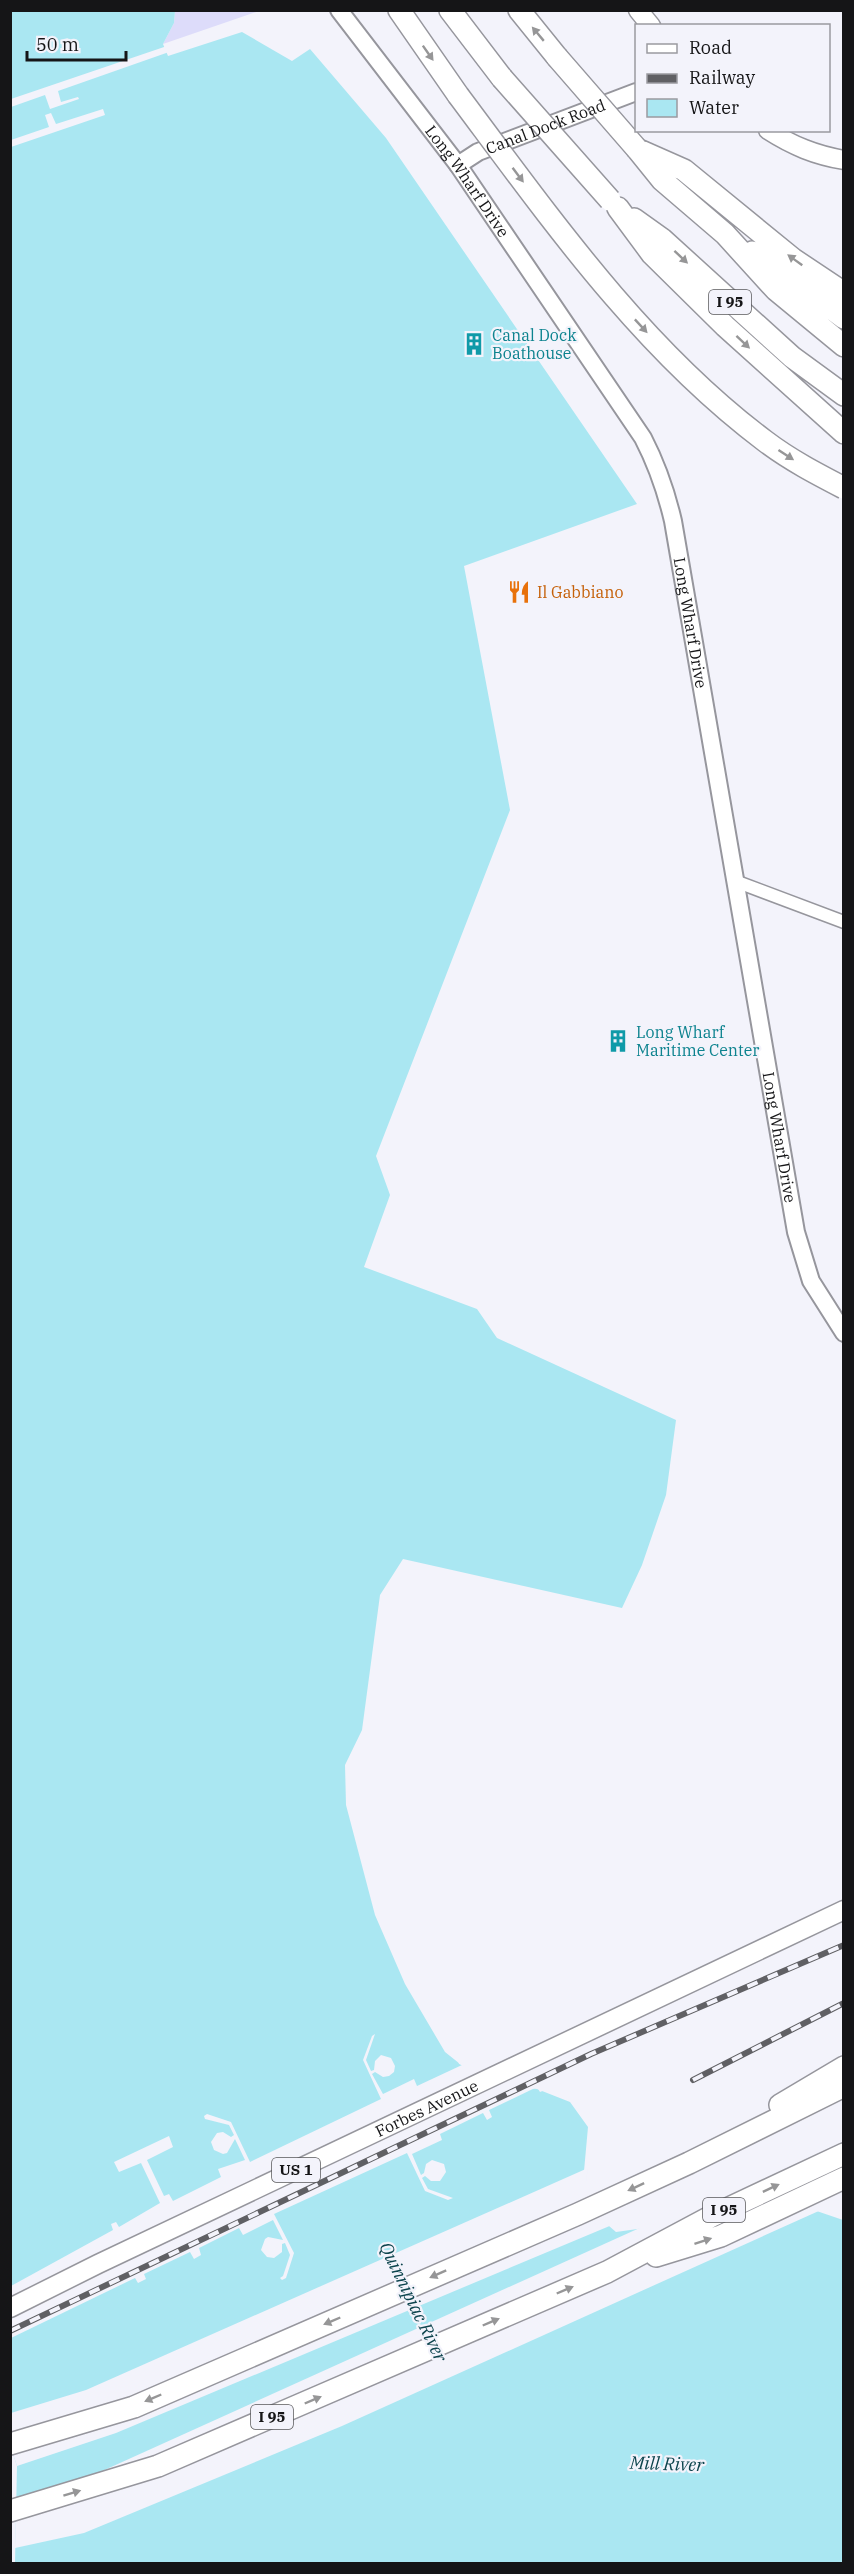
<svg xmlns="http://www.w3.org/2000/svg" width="854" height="2574" font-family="'IBM Plex Serif',serif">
  <rect width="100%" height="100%" fill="#f3f3fb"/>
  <!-- green -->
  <path fill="#dddcfa" d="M175,11H259L163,44L174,23Z"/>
  <!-- water -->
  <path fill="#aae7f2" d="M10,11H175L174,23L163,44L168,56L242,32L292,61L310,49L386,138L637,504L464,566L510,810L376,1156L390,1195L364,1267L477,1309L497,1338L676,1420L666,1495L642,1565L622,1608L403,1559L380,1595L362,1730L345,1765L346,1805L375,1915L405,1984L445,2052L484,2083L537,2089L570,2102L588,2127L583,2182L595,2214L616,2232L802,2206L843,2220V2563H15L17,2466L10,2445Z"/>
  <!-- pier -->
  <path fill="#f3f3fb" d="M167,46L169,52L58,91L61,102L78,97L79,99L50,109L45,95L11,107V99Z
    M103,109L105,115L11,147V140L49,127L45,115L51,113L56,124Z
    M375,2034L366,2060L371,2071L374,2070L375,2061L381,2055L391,2058L395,2066L394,2072L389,2076L383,2077L375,2072L372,2074L383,2094L414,2079L417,2086L462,2065L459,2064L457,2057L485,2080L537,2086L545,2090L540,2092L537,2087L489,2110L492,2117L487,2120L483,2113L440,2134L442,2140L412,2154L421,2175L424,2173L426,2164L432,2160L444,2164L446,2172L440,2181H431L425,2176L422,2178L428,2189L453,2198L448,2200L425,2191L407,2153L274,2214L294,2253L286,2278L282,2280L280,2278L283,2276L290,2255L285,2243L282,2244V2252L274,2258L267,2257L261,2250L265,2239L268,2237L283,2240L273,2220L243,2235L239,2228L199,2248L201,2255L194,2259L190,2252L144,2274L146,2279L138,2283L135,2278L11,2338V2286L113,2230L111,2224L116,2222L119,2227L160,2203L141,2163L119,2172L114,2162L169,2136L173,2147L147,2160L164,2196L169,2194L173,2201L221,2177L218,2169L245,2160L235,2139L227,2153L223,2154L214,2150L211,2142L217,2133L223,2132L231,2137L234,2135L229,2125L205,2119L204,2116L207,2114L231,2122L250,2162L381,2099L363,2060L372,2036Z
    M588,2168L586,2181L598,2212L612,2225L116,2433L17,2466L10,2445L11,2413L86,2390Z
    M802,2203L821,2210L342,2426L84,2533L15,2548L16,2510L644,2226Z"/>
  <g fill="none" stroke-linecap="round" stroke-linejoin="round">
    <!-- street casing -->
    <g stroke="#96969d" stroke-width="15">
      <path id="street" d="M735,881L844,922"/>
    </g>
    <!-- secondary casing -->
    <g stroke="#96969d" stroke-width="20">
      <g id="secondary">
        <path id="s1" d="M339,10L458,165L643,438C657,465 666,491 673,521L796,1232L811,1281L844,1333"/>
        <path id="s2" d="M458,165L478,152L636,92"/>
      </g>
    </g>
    <!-- primary casing -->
    <g stroke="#96969d" stroke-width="21">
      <g id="primary">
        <path d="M638,10L651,26"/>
        <path d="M768,130C793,146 815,155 844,160"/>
        <path id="s3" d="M10,2308L98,2264L844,1910"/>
      </g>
    </g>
    <!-- highway casing -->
    <g stroke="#96969d" stroke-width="24">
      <path id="highway" d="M399,10L458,95
        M450,10L502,78
        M519,10L557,57
        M637,149L662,180L725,234L776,290L844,346
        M641,151L684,170L793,259L844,293
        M618,208L652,254L725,326L844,433
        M634,219L662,239L792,357L844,395
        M752,252L785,274L844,318
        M780,2105L844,2067
        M656,2256L721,2236L844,2178
        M10,2444L134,2407L578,2214L689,2163L844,2086
        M10,2511L158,2466L607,2272L712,2216L844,2154"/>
    </g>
    <!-- street -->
    <use href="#street" stroke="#fff" stroke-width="12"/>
    <!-- secondary -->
    <use href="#secondary" stroke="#fff" stroke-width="16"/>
    <!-- primary -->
    <use href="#primary" stroke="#fff" stroke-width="18"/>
    <!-- highway -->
    <use href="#highway" stroke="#fff" stroke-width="21"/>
    <!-- rail casing -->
    <g stroke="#606064" stroke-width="6">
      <path id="rail" d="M693,2080L844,2003
        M10,2331L591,2054L844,1945"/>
    </g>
    <!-- rail -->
    <use href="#rail" stroke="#f3f3fb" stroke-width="4" stroke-dasharray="11" stroke-linecap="butt"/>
    <!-- highway-bridge casing -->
    <g stroke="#96969d" stroke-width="24" stroke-linecap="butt">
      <path id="highway-bridge" d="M557,57L637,149
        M502,78L610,200
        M458,95C550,218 641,348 765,441C790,460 817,474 844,488"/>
    </g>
    <!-- highway-bridge -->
    <use href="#highway-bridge" stroke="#fff" stroke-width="21"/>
  </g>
  <!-- one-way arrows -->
  <defs><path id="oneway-solid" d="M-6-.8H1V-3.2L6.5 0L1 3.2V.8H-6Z" transform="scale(1.5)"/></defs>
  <g fill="#969697">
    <use href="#oneway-solid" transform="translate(538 34) rotate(-130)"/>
    <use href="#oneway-solid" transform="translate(428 53) rotate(55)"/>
    <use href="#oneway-solid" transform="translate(518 175) rotate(53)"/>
    <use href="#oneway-solid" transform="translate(681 257) rotate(43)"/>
    <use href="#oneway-solid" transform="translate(795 260) rotate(-144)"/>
    <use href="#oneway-solid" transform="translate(641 326) rotate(47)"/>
    <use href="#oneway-solid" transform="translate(743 342) rotate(43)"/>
    <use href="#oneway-solid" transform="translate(786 455) rotate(33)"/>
    <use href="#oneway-solid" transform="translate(636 2187) rotate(155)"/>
    <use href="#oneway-solid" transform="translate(771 2188) rotate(-25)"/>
    <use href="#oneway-solid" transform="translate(703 2241) rotate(-18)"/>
    <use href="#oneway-solid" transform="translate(438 2274) rotate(156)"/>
    <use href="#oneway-solid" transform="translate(565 2290) rotate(-23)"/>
    <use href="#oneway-solid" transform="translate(332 2321) rotate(157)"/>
    <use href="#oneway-solid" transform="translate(491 2322) rotate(-23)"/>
    <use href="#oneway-solid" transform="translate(153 2398) rotate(157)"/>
    <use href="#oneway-solid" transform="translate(313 2400) rotate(-23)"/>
    <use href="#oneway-solid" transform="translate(72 2493) rotate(-17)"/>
  </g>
  <!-- icons -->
  <defs>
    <g id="building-bare" transform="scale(1.8)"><path d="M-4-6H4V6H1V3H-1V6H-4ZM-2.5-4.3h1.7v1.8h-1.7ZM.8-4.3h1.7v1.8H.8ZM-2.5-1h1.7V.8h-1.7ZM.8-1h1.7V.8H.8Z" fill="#0f9aa8" stroke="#f3f3fb" stroke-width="2.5" paint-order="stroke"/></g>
    <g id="restaurant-bare" transform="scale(1.8)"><path d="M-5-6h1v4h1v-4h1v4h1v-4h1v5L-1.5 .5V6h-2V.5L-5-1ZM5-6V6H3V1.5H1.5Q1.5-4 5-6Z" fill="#e8710a" stroke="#f3f3fb" stroke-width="2.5" paint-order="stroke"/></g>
  </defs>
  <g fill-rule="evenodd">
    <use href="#building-bare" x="474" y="344"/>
    <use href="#restaurant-bare" x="519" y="592"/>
    <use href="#building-bare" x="618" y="1041"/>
  </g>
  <g text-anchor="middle" stroke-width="4.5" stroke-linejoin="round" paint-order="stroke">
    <!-- shield labels -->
    <g fill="#f3f3fb" stroke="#58585b" stroke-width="1.5">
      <rect x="709" y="290" width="42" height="24" rx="4.5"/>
      <rect x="272" y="2158" width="48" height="24" rx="4.5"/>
      <rect x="703" y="2198" width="42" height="24" rx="4.5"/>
      <rect x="251" y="2405" width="42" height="24" rx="4.5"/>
    </g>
    <g font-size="15" font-weight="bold" fill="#151517">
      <text x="730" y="307">I 95</text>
      <text x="296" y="2175">US 1</text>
      <text x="724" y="2215">I 95</text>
      <text x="272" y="2422">I 95</text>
    </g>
    <!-- street labels -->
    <g font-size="16" fill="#151517" stroke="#f3f3fb">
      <text dy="6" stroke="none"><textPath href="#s2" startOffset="96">Canal Dock Road</textPath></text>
      <text dy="6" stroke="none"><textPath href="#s1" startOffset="214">Long Wharf Drive</textPath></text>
      <text dy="6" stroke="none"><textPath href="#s1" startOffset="717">Long Wharf Drive</textPath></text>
      <text dy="6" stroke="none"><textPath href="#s1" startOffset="1239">Long Wharf Drive</textPath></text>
      <text dy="6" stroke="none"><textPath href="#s3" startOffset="462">Forbes Avenue</textPath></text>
    </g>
    <!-- culture labels -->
    <g font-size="16" fill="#0d838f" stroke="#f3f3fb" text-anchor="start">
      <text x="492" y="341">Canal Dock<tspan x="492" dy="18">Boathouse</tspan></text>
      <text x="636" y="1038">Long Wharf<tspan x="636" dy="18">Maritime Center</tspan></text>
    </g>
    <!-- food labels -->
    <g font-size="16" fill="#c56008" stroke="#f3f3fb" text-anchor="start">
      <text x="537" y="598">Il Gabbiano</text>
    </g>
    <!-- water labels -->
    <g font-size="18" font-style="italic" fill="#0d444d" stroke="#f3f3fb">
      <text transform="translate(413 2302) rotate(64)" y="6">Quinnipiac River</text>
      <text transform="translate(667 2464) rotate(2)" y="6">Mill River</text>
    </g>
  </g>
  <!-- border -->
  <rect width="854" height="2574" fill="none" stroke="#151517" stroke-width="24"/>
  <!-- legend -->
  <rect x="635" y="24" width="195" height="108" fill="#f3f3fb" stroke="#9a9aa0" stroke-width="1.5"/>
  <rect x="647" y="44" width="30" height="9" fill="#ffffff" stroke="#9a9aa0" stroke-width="1.5"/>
  <text x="689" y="54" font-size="18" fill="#151517">Road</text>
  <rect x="647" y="74" width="30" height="9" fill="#606064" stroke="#9a9aa0" stroke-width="1.5"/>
  <text x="689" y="84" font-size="18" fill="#151517">Railway</text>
  <rect x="647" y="99" width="30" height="18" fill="#aae7f2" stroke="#9a9aa0" stroke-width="1.5"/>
  <text x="689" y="114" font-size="18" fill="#151517">Water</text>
  <!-- scale -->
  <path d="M27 51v9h99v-9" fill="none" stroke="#151517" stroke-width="3"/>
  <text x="36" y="51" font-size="18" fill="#151517" stroke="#f3f3fb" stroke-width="4.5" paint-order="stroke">50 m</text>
</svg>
